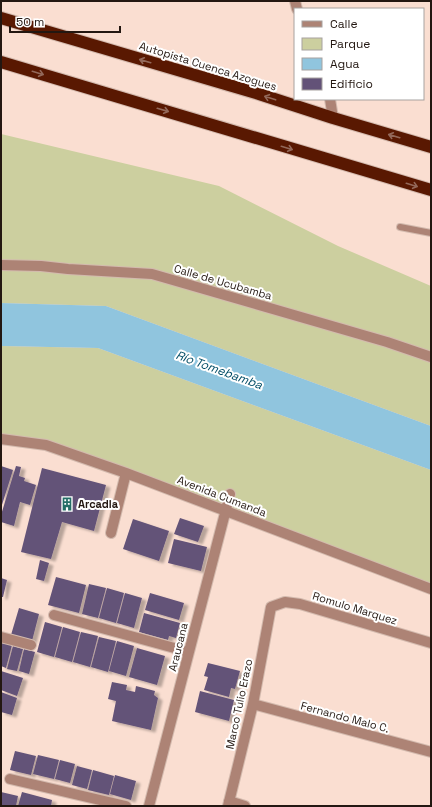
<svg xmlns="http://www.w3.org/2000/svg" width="432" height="807" font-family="'Space Grotesk',sans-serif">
  <defs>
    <filter id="shadow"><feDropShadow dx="4.5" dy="2.5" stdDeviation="1" flood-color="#0004"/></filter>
  </defs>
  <rect width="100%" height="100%" fill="#faded1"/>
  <!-- green -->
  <path fill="#cccf9f" d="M1,134L219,186L338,246L431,286V426L106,306L1,303Z
    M1,346L98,348L431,470V589L46,445L1,439Z"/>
  <!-- water -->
  <path fill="#90c5de" d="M1,303L106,306L431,426V470L98,348L1,346Z"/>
  <!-- building -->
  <path fill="#635278" filter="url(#shadow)" d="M1,466L13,470L1,508Z
    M16,466L21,467L19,476L25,478L24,481L36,485L30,505L20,502L14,526L1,522V515Z
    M42,468L106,485L94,531L62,522L51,559L21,552Z
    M180,518L204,526L198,542L174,534Z
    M133,519L169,531L159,561L123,549Z
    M174,539L207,547L201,571L168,563Z
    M40,560L49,563L44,581L36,579Z
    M56,577L86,585L79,613L48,605Z
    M1,578L7,580L3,597H1Z
    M89,584L106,588L98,618L82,614Z
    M107,588L124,593L116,623L99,618Z
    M125,593L142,598L134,628L117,623Z
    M150,593L184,603L179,620L145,610Z
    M19,608L39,614L32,641L11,635Z
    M144,613L180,623L176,638L169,636L168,640L139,632Z
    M45,622L62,627L54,657L37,652Z
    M63,627L80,632L72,662L55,657Z
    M81,632L98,636L90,667L73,662Z
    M99,637L116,641L108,672L91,667Z
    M117,641L134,646L126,676L109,671Z
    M2,643L12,645L6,668L1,666Z
    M13,646L23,649L17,671L7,669Z
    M137,648L165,656L157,685L129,677Z
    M24,649L35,652L29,674L19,671Z
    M208,663L240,671L235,689L231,688L229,697L204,690L208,677L204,676Z
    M1,671L23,678L17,696L1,690Z
    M112,682L127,685L126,690L135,692L136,686L155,691L154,695L158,698L151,730L112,721L116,701L108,699Z
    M200,691L234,700L229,721L195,712Z
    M1,692L17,698L12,715L1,712Z
    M15,751L36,756L31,775L10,770Z
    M38,755L59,760L54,779L33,774Z
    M60,760L75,764L70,783L55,779Z
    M77,766L92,770L87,789L72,785Z
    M93,770L114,776L109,795L88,790Z
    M115,775L136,781L131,800L110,794Z
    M1,792L18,796L16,806H1Z
    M22,792L52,800L51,806H18Z"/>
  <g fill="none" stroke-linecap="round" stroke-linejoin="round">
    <!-- lane casing -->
    <g stroke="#d3baae" stroke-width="8">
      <path id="lane" d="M400,227L431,233"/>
    </g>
    <!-- street casing -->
    <g stroke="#d3baae" stroke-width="12">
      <path id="street" d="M295,1L297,9
        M330,99L333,118
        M1,265L41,266L68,269L152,274L387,342L431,357
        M1,439L46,445L126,473L431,589
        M111,533L126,473
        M54,615L189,652
        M1,637L31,645
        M253,704L431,752
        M10,779L126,806
        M229,801L245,806
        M149,806L230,494
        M228,806L253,704L271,607L285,602L300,604L431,643"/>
    </g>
    <!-- highway casing -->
    <g stroke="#d3baae" stroke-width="14">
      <path id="highway" d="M1,18L259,94L333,118L431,147
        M1,62L431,190"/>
    </g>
    <!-- lane -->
    <use href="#lane" stroke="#ad8375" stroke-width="6"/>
    <!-- street -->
    <use href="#street" stroke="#ad8375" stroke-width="10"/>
    <!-- highway -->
    <use href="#highway" stroke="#591801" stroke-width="12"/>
  </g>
  <!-- one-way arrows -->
  <defs><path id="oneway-shaft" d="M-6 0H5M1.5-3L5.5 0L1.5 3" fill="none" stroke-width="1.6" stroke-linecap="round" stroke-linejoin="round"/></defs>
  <g stroke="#93695a">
    <use href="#oneway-shaft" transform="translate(145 61) rotate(-164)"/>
    <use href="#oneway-shaft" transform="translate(38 73) rotate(17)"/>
    <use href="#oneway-shaft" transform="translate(270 98) rotate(-162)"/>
    <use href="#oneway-shaft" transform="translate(163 110) rotate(16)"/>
    <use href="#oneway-shaft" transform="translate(394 136) rotate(-164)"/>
    <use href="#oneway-shaft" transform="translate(287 148) rotate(17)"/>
    <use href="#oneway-shaft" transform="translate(412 185) rotate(17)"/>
  </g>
  <!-- icons -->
  <defs>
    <g id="building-bare" transform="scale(1.08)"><path d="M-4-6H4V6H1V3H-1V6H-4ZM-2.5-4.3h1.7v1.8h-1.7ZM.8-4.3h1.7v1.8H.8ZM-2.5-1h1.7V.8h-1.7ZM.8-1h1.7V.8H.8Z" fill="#256e67" stroke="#fff" stroke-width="2.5" paint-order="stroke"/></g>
  </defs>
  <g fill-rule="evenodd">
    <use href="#building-bare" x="67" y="504"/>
  </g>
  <g text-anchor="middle" stroke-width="4" stroke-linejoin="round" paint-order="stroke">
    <!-- street labels -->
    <g font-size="11" fill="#231711" stroke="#fff">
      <text transform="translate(208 66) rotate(17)" y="4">Autopista Cuenca Azogues</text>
      <text transform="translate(223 282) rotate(16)" y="4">Calle de Ucubamba</text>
      <text transform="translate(222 496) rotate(21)" y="4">Avenida Cumanda</text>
      <text transform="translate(355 608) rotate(17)" y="4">Romulo Marquez</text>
      <text transform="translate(178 647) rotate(-76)" y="4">Araucana</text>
      <text transform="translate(239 704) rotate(-78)" y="4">Marco Tulio Erazo</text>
      <text transform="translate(345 717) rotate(15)" y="4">Fernando Malo C.</text>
    </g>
    <!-- poi labels -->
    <g font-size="11" font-weight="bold" fill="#231711" stroke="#fff" text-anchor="start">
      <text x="78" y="508">Arcadia</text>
    </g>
    <!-- water labels -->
    <g font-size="12" font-style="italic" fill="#024d66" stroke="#fff">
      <text transform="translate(219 370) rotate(20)" y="4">Río Tomebamba</text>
    </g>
  </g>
  <!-- border -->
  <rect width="432" height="807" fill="none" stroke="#231711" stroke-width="4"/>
  <!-- legend -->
  <rect x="294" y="8" width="130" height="92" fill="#ffffff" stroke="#a7a2a0"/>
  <rect x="302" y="21" width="20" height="6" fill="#ad8375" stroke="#a7a2a0"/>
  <text x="330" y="28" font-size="12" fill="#231711">Calle</text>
  <rect x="302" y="38" width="20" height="12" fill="#cccf9f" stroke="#a7a2a0"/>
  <text x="330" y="48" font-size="12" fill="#231711">Parque</text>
  <rect x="302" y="58" width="20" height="12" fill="#90c5de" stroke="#a7a2a0"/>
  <text x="330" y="68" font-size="12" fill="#231711">Agua</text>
  <rect x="302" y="78" width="20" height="12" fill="#635278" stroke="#a7a2a0"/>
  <text x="330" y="88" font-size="12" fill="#231711">Edificio</text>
  <!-- scale -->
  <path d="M10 26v6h110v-6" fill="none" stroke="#231711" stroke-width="2"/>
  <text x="16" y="26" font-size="12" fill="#231711" stroke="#ffffff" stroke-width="3" paint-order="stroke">50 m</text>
</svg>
